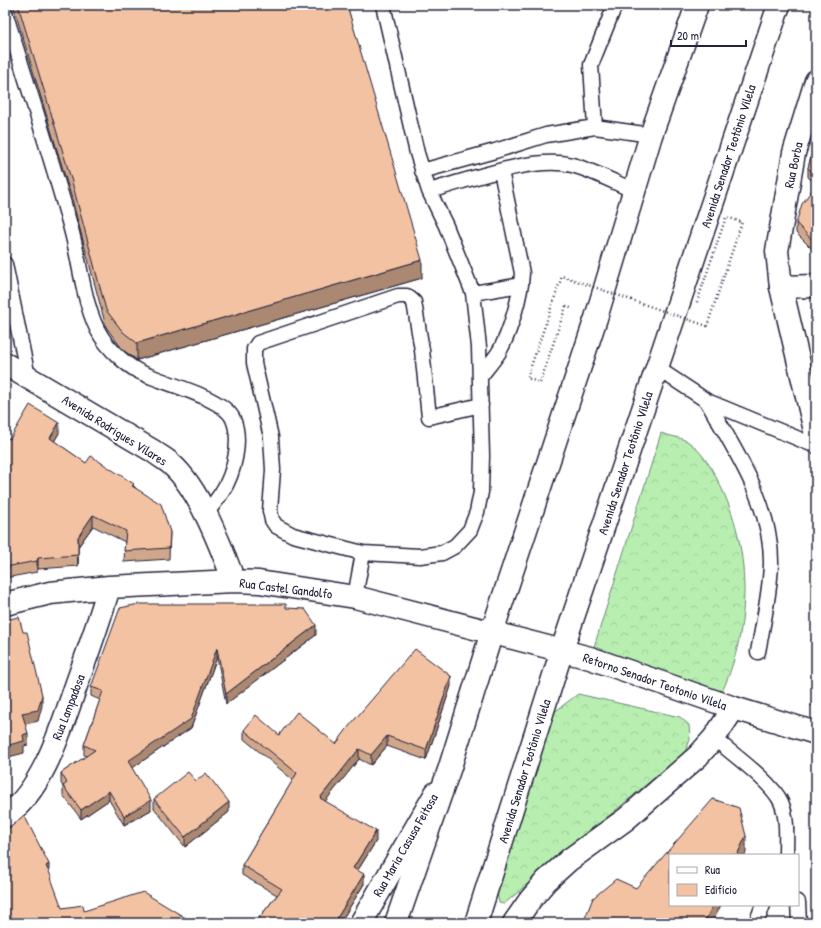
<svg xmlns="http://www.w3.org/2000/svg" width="821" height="928" font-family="'Patrick Hand',sans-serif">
  <defs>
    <pattern id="forest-crowns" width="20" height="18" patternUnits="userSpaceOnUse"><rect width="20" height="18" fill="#b8efb1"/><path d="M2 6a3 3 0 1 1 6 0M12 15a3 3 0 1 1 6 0" fill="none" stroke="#9ecd99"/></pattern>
  </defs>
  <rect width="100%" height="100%" fill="#fff"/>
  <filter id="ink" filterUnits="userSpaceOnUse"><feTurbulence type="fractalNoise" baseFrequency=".025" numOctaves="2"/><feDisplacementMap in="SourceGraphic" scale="8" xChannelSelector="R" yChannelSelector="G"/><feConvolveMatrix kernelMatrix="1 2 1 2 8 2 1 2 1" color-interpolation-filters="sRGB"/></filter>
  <g filter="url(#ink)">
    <!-- forest -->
    <path fill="url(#forest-crowns)" stroke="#6d8876" d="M661,433C669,436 679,437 687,441C700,449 712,468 718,481C752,546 752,626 722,692L593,650Z
      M578,694L680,717L689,725L690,740L685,752L504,904L499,903L497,892L549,716Z"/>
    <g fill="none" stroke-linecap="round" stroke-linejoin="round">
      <!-- lane casing -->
      <g stroke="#22223b" stroke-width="17">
        <path id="lane" d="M383,5L417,153L429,191L446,226L473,293L479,347L482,456L481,492L477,512L470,530L455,546L442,553L420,556L363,553L293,535L276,526L272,520L270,511L273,470L271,437L254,363V349L258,343L398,296H407L414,302L422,350L429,417L481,405
          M5,12C27,84 51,156 71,229C80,261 84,309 101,336C109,349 125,364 138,371C161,383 224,397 233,419C242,440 234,474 222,492C217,500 211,507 206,514
          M595,127L591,65L615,5
          M422,171L495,151L546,135L595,127L651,135
          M429,191C467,181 533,155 572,165C594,171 614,182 634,191
          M5,264L28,377
          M473,293L521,285
          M657,368L707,401L816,446
          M480,377C486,369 493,361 499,352C510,333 521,295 522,273L501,171
          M707,401C735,451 772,504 771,564C770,593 763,624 758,652
          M355,597L363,553
          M714,738C731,753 772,782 781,802C788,818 786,839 786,855
          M798,902L799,923
          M756,923L763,905"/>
      </g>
      <!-- street casing -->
      <g stroke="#22223b" stroke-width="25">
        <path id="street" d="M781,287L816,286
          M5,364L153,451C159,456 166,459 171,464C199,488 221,547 234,581
          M5,604L50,593L109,587L234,581L259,582L355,597L590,658L734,708L816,733
          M5,816C44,791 63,722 78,680C89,649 100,619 109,587
          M361,923L436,793"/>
      </g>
      <!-- secondary casing -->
      <g stroke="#22223b" stroke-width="25">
        <path id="secondary" d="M816,81L794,153L777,251L781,287L816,435"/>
      </g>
      <!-- primary casing -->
      <g stroke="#22223b" stroke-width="25">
        <path id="primary" d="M396,923L450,767L492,632L596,318L651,135L697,5
          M476,923L562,650L779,5
          M514,923L530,900L546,881L569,860L626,819L698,756L714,738L734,708"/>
      </g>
      <!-- path -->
      <path stroke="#22223b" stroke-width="2.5" stroke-dasharray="1 3" stroke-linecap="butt" d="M566,306L573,309
        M812,706V704H816"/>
      <!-- lane -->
      <use href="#lane" stroke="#fff" stroke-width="14"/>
      <!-- street -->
      <use href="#street" stroke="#fff" stroke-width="22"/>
      <!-- secondary -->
      <use href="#secondary" stroke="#fff" stroke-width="22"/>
      <!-- primary -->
      <use href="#primary" stroke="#fff" stroke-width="22"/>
      <!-- path-bridge -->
      <path stroke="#22223b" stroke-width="2.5" stroke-dasharray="1 3" stroke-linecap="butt" d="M566,306L540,383L527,378L562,276L707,326L742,222L726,217L696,305"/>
    </g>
    <!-- wall -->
    <path fill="#d1a78c" stroke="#22223b" d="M13,5H347L422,278L137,360L123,350L106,327L72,199Z
      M816,138V185L808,177V168Z
      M816,185V253L796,233V223Z
      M59,433L54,441L86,463L134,486L170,532L169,559L124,562L125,542L93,526L78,547V566L38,569L37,572L5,578V437L10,439Z
      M286,608L316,635L226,704L217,657L191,728L132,768L151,810L124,825L109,800L81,819L63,795V787L61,783V773L87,756L84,755V745L100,700L91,696V687Z
      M451,686L426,760L387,746L371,765L359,759L325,801L376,841L358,870L364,884L340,923H255L277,895L242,875V865L293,780L244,739V730L336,744Z
      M196,781L229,812L185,847L154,808V799Z"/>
    <!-- shaded-wall -->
    <path fill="#aa8872" stroke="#22223b" d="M422,260V278L137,360V343Z
      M59,423V433L50,449V438Z
      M93,515V526L78,547V566V537Z
      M38,558V569L37,572V561Z
      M316,625V635L226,704V694Z
      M217,648V657L191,728L128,771V761Z
      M451,676V686L426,760V750Z
      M42,695V706L38,721L22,725V713Z
      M28,733V745L24,746V753L5,758V746L23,735Z
      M387,736V746L371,765V755Z
      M359,749V759L320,808V798Z
      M5,768H7V780H5Z
      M109,791V800L81,819V810Z
      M151,800V810L124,825V816Z
      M229,802V812L185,847V837Z
      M376,831V841L353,878V868Z
      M746,836V853L745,855H737Z
      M49,864V874L46,866Z
      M364,874V884L340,923H334Z
      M713,905H721L712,923H704Z"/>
    <!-- building -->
    <path fill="#f3c2a3" stroke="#22223b" d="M18,5H347L422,260L137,343L123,332L106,310L72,182Z
      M816,138V176L808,168Z
      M816,185V244L796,223L802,204L814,187Z
      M30,405L59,423L50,438L86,463L91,456L134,484L132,486L161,504L170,532L169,548L124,551L126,531L93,515L78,537V555L38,558L37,561L5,567V437L10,439Z
      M139,604H286V608L305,609L316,625L226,694L217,648L191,719L128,761L151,800L124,816L109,791L81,810L63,786L67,783L61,773L95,750L84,745L103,691L91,687L120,608Z
      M19,617L23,632H27L42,695L38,710L22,713L28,733L23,735L24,741L5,746V620Z
      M415,649L451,676L426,750L387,736L371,755L359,749L320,798L376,831L353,868L364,874L334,923H255L282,889L242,865L297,773L244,730L256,715L279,735L297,712L336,744L350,725Z
      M5,762L7,768H5Z
      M188,772L196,781L206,773L229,802L185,837L154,799Z
      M713,799L739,808L746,836L737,855H670V905H713L704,923H583L593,898L616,879L636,888Z
      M24,815L49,864L46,866L52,878H51L62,908L83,905L84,911L143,892L194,923H5V828L11,827Z"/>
  </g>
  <g text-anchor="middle" stroke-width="3.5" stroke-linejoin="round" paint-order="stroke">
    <!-- street labels -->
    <g font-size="13" fill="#22223b" stroke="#fff">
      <text transform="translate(728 156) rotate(-72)" y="5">Avenida Senador Teotônio Vilela</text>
      <text transform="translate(793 165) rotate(-78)" y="5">Rua Borba</text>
      <text transform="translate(115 430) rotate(32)" y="5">Avenida Rodrigues Vilares</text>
      <text transform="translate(625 463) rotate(-72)" y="5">Avenida Senador Teotônio Vilela</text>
      <text transform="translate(286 588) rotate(7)" y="5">Rua Castel Gandolfo</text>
      <text transform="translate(655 681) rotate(19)" y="5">Retorno Senador Teotonio Vilela</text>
      <text transform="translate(68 707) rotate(-69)" y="5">Rua Lampadosa</text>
      <text transform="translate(524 771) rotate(-73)" y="5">Avenida Senador Teotônio Vilela</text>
      <text transform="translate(405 845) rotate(-60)" y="5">Rua Maria Casusa Feitosa</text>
    </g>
  </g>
  <!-- margin -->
  <rect width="821" height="928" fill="none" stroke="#fff" stroke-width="20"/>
  <rect x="10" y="10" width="801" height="908" fill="none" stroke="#22223b" stroke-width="1.5" filter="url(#ink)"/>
  <!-- legend -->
  <rect x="669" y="854" width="130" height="52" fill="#ffffff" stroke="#a7a7b1"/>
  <rect x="677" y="867" width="20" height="6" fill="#ffffff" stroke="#a7a7b1"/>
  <text x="705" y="874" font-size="12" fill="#22223b">Rua</text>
  <rect x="677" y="884" width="20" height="12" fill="#f3c2a3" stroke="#a7a7b1"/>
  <text x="705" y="894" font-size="12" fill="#22223b">Edifício</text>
  <!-- scale -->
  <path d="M671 40v6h75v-6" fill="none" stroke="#22223b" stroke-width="2"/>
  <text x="677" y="40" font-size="12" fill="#22223b" stroke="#ffffff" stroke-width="3" paint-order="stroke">20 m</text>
</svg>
